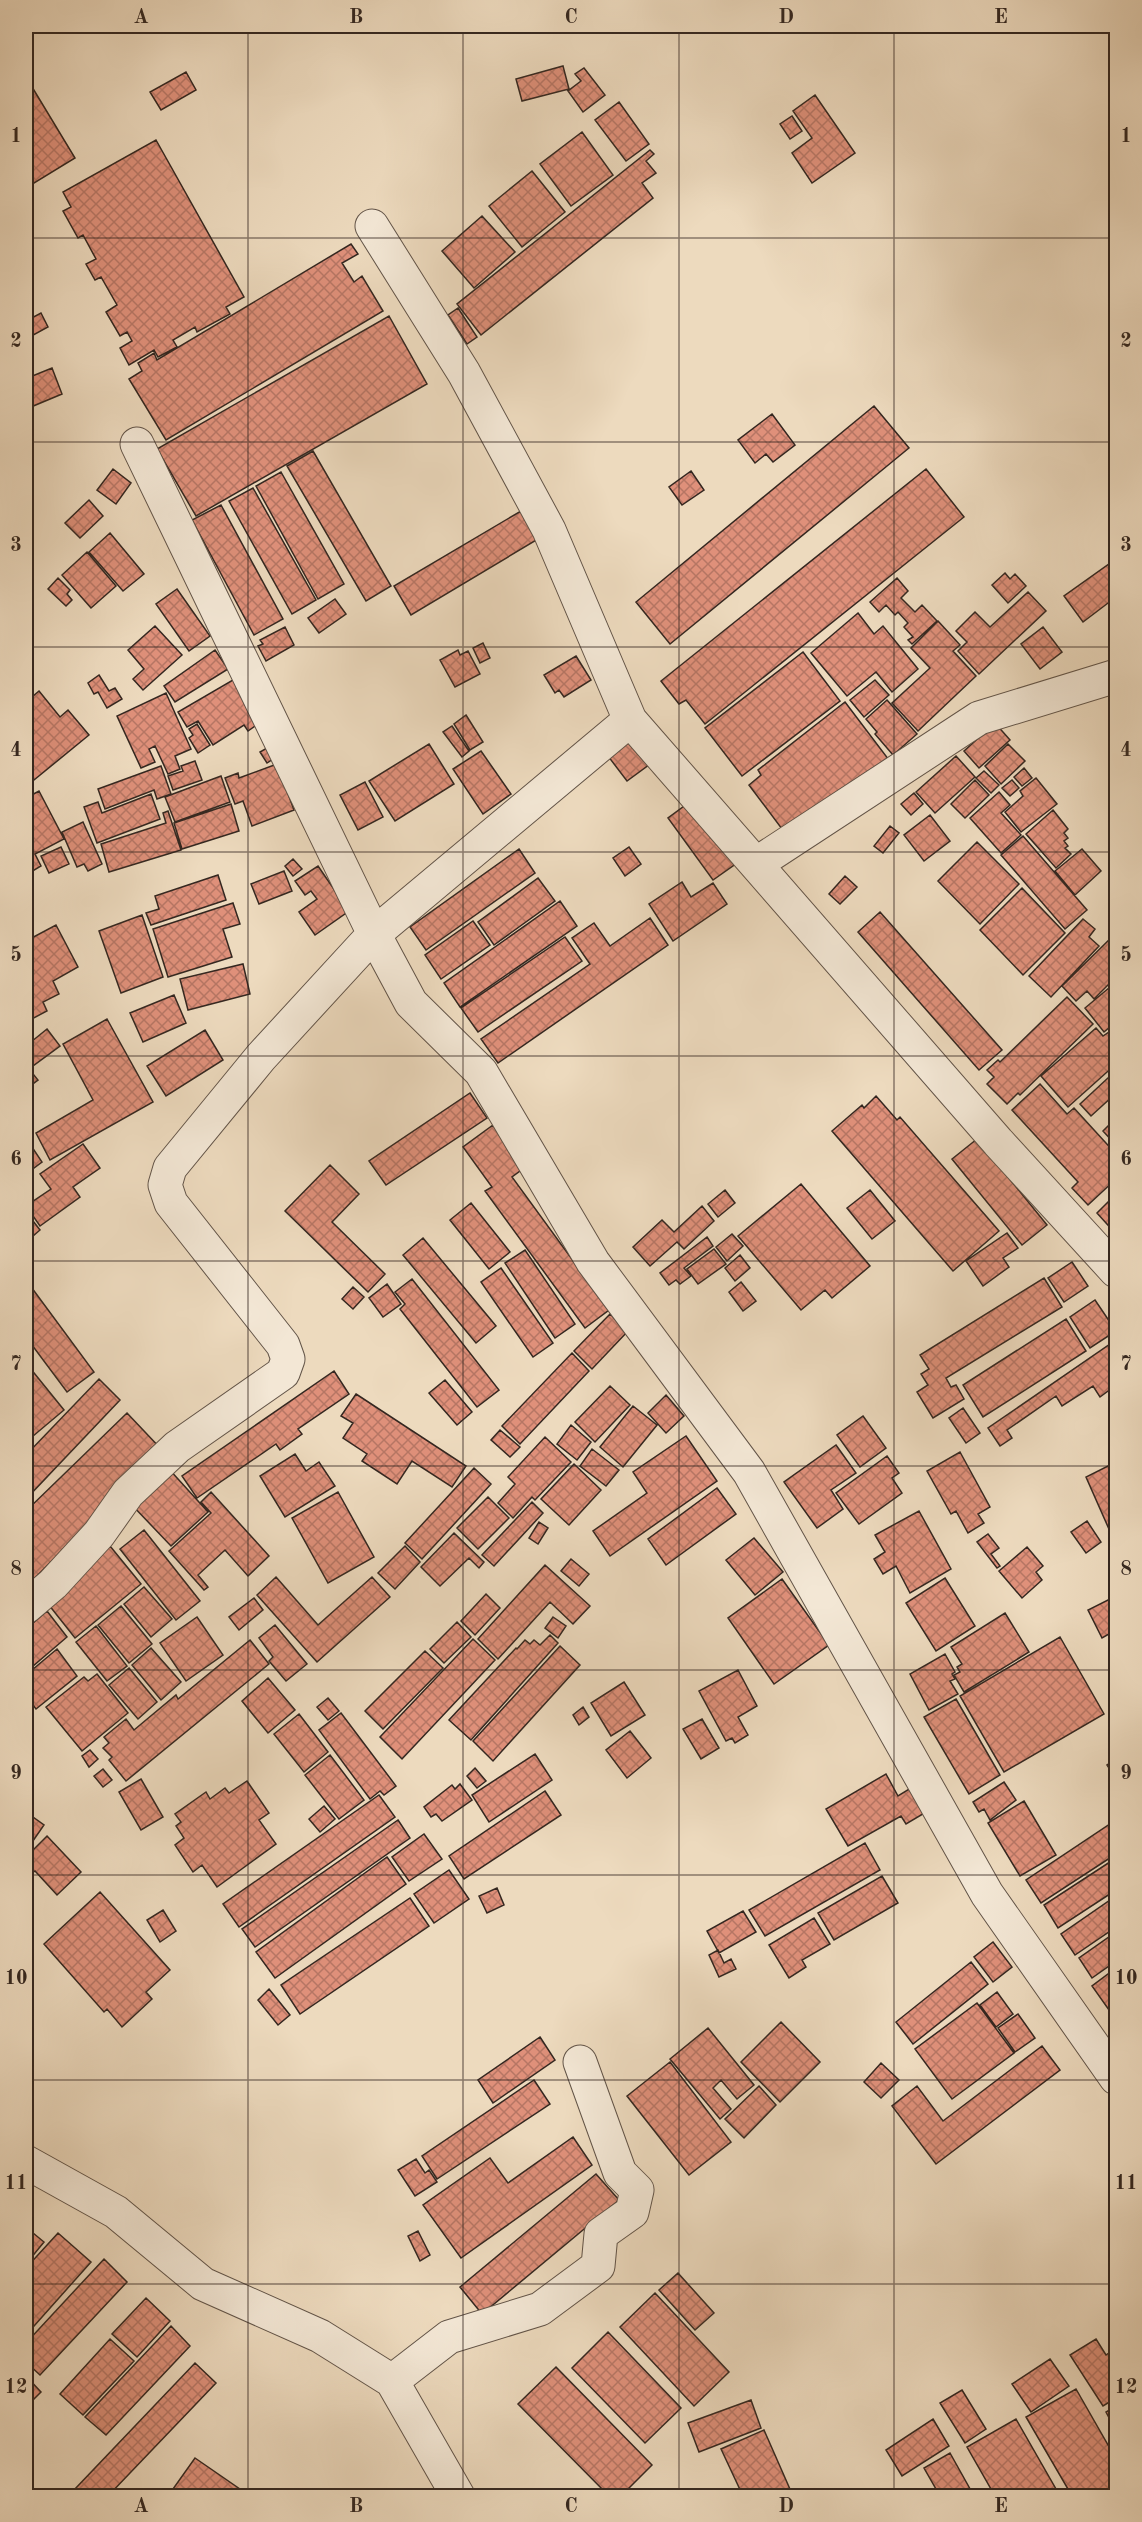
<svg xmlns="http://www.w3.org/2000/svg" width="1142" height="2522" font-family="'Old Standard TT',serif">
  <defs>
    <pattern id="building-cross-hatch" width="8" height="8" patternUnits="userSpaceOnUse" patternTransform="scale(1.5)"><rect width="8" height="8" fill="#df907a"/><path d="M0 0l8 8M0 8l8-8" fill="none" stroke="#b67664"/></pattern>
  </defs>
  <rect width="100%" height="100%" fill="#eddabe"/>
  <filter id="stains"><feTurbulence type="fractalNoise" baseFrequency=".00333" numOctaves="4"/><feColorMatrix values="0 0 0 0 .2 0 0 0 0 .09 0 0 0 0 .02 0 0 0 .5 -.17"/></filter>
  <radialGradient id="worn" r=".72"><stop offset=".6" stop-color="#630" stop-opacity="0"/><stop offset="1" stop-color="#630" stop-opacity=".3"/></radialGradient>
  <!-- building -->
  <path fill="url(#building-cross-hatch)" stroke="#342720" stroke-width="1.5" d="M563,66L569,89L522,101L516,79Z
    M584,68L605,95L583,112L568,91L581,81L575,74Z
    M186,72L196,90L161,110L150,92Z
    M26,77L75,158L26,188Z
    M815,95L855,153L812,183L792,153L812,138L793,111Z
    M619,102L649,144L626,161L595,120Z
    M792,116L802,131L790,139L780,124Z
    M582,132L613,175L571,206L540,164Z
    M156,140L244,297L226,307L230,314L197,332L195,327L173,340L177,347L158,357L154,350L129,365L120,348L132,341L127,332L120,336L106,312L117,305L101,277L95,280L86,264L96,259L83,235L78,238L63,211L71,207L63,192Z
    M650,150L654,154L646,161L656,173L642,183L653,198L481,335L457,304Z
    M532,171L565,212L522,247L489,206Z
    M482,216L515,252L474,288L442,251Z
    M351,244L358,254L342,263L354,282L362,276L383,311L166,440L129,379L142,371L138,363L154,353L157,360Z
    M458,308L477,337L467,344L448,315Z
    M41,313L48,327L26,339V321Z
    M389,316L427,384L196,516L157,449Z
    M26,365L30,377L52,368L62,394L26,409Z
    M874,406L909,448L670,644L636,602Z
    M772,414L795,445L773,462L766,454L755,463L738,440Z
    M313,451L391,586L366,601L287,466Z
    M113,469L131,483L116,504L97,490Z
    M926,469L964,517L705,724L686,700L679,704L661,681Z
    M691,471L704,490L682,505L669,487Z
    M281,472L344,584L318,599L256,486Z
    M253,488L316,600L292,614L229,501Z
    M89,500L103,516L80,538L65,523Z
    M221,505L283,619L254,635L192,520Z
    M521,511L538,539L411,615L394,586Z
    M110,533L144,574L123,591L89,552Z
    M87,552L116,586L91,608L62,575Z
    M1116,559V597L1083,622L1064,596Z
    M1005,573L1010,579L1015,574L1026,586L1008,603L992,585Z
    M58,578L70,590L67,594L72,600L66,606L48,589Z
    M897,578L908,591L901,598L915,612L922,605L937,621L912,644L908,640L913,637L904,627L908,623L898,612L895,615L886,605L879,612L870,602Z
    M177,589L210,636L189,651L156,604Z
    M1028,592L1046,611L979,674L958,651L967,642L956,631L975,612L990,627Z
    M335,599L346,614L319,633L308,618Z
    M858,613L874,634L883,626L918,669L892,692L876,672L847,696L811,653Z
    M938,621L960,645L953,651L976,676L918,731L892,703L930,668L911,648Z
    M155,626L182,655L143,690L133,679L144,669L128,650Z
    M285,627L294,645L266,661L258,646L263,644L260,640Z
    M1043,627L1062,652L1040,669L1021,644Z
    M483,643L490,658L480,663L473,648Z
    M215,650L228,669L175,702L164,686Z
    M458,650L460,655L468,651L480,674L455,687L440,660Z
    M803,652L840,701L742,776L705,728Z
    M576,656L591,680L564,697L559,690L555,693L544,675Z
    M99,675L109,691L115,688L122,699L107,708L98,692L94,694L88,683Z
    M238,677L258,724L248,731L244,725L213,745L198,721L187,727L178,712Z
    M875,680L889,695L864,717L850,700Z
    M39,691L60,717L68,710L89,735L34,780L26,769V702Z
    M166,693L191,749L175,756L180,769L168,774L155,746L149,749L155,762L141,768L117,716Z
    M887,700L917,734L893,755L875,734L877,732L866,719Z
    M845,702L889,760L788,837L749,785L761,775L758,770Z
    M466,715L483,742L470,750L454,724Z
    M995,723L1010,740L979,768L964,751Z
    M197,724L210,745L198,753L189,738L193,735L189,729Z
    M452,726L469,751L462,757L443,732Z
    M637,733L657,759L627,781L608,756Z
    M429,744L454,784L395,821L369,781Z
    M1008,744L1025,761L1001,784L985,766Z
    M267,748L273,759L267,763L260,752Z
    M481,751L511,794L483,814L453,769Z
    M956,756L975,777L935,813L916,792Z
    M195,761L202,780L173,790L168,776L183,771L181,766Z
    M277,764L294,810L252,826L243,801L235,804L225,778L238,773L239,778Z
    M161,766L171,794L157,799L154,790L105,809L98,789Z
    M1024,768L1032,778L1022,786L1014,777Z
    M984,771L999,785L991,793L976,778Z
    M221,776L230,802L175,822L165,797Z
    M1036,778L1057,804L1021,832L1005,812L1023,796L1020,791Z
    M975,780L989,795L965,818L951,804Z
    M1012,780L1019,788L1010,796L1002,788Z
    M365,782L383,817L358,830L340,795Z
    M39,791L64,839L35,854L41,866L26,875V798Z
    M999,792L1010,805L1001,813L1021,835L1001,853L970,818Z
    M914,793L923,804L911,815L901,804Z
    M151,794L160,819L97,843L84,807L98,802L102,813Z
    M691,801L737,863L713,880L668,818Z
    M231,804L239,831L182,849L174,823Z
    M1053,810L1068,829L1064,833L1068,838L1064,841L1068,846L1065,848L1071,854L1056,868L1026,834Z
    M168,811L181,850L109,872L101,844L166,823L163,813Z
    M930,815L950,841L924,861L904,835Z
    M83,822L102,864L88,871L84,864L77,867L62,832Z
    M890,826L899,833L883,853L874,846Z
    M1023,836L1087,910L1065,929L1001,855Z
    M977,842L1019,884L980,924L938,881Z
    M61,847L69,864L49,873L41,856Z
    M629,847L641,864L625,876L613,858Z
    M519,849L535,873L426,950L410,927Z
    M1082,849L1101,871L1075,895L1055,871Z
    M293,859L302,869L293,876L285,866Z
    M318,866L349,911L315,935L299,912L317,899L311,891L305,895L295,881Z
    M284,871L292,891L259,904L251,884Z
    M218,875L226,900L151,925L146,913L159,909L155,896Z
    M845,876L857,887L840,904L829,894Z
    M538,878L555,901L494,945L478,922Z
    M682,882L691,897L713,883L727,904L673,941L649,904Z
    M1022,888L1065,933L1023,975L980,930Z
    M560,901L577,926L460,1007L444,983Z
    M233,903L240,924L223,929L232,957L168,977L153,929Z
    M880,912L1002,1050L979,1070L858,932Z
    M142,915L163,977L121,993L99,931Z
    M650,918L668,945L498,1063L481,1039L590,964L572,938L594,923L610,946Z
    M1083,919L1095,929L1089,937L1099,946L1051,997L1029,976Z
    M473,921L490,945L441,979L425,955Z
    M56,925L78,967L53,981L59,994L43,1002L47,1011L26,1022V941Z
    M1116,933V977L1094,999L1087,991L1076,1001L1062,986Z
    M565,937L582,961L478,1032L461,1008Z
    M243,964L250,994L188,1010L180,979Z
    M1116,982V1022L1104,1032L1085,1008Z
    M174,995L186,1023L143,1042L130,1013Z
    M1067,997L1093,1024L1020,1095L1018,1093L1007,1104L987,1084L994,1077L987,1070L998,1060L1000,1062Z
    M107,1019L153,1102L50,1160L36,1133L93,1100L63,1044Z
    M1096,1028L1103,1036L1109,1032L1116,1041V1064L1068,1107L1041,1076Z
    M47,1029L60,1046L29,1069L38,1080L26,1089V1046Z
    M205,1030L223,1060L166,1096L147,1066Z
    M1109,1077L1116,1085L1110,1092L1113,1096L1091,1116L1080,1104Z
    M1040,1084L1067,1114L1074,1108L1116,1154V1179L1088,1205L1072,1188L1078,1182L1012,1110Z
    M470,1093L487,1118L386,1185L369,1161Z
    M876,1096L897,1120L900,1117L999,1231L953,1271L832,1131L862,1105L864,1108Z
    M1116,1118V1145L1103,1131Z
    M493,1125L524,1168L512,1177L609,1310L585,1328L485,1191L492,1187L463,1147Z
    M26,1138L42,1162L26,1174Z
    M977,1139L1047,1225L1022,1245L952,1159Z
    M83,1144L100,1168L73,1187L80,1197L40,1226L26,1206L51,1189L40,1174Z
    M330,1165L359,1194L332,1222L385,1274L368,1292L285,1211Z
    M801,1184L870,1266L832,1298L825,1290L801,1310L738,1236Z
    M725,1190L735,1203L718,1217L708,1204Z
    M870,1190L895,1221L872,1239L847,1208Z
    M1116,1194V1234L1097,1213Z
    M471,1203L510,1252L489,1269L450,1220Z
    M702,1206L714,1221L684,1249L677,1242L650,1266L633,1247L662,1220L674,1232Z
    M26,1212L40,1230L26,1242Z
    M1007,1233L1018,1248L1003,1258L1009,1267L983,1286L966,1261Z
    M732,1234L743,1246L727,1261L716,1247Z
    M707,1237L713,1246L684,1268L691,1276L680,1284L676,1280L669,1285L660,1273Z
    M423,1238L496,1326L476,1343L403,1255Z
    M714,1249L726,1264L698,1284L687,1269Z
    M525,1250L575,1324L555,1338L505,1263Z
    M740,1255L750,1268L735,1281L725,1268Z
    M1072,1262L1088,1286L1064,1302L1048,1278Z
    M501,1268L553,1343L533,1357L481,1282Z
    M1044,1278L1062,1307L946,1378L951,1387L956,1385L964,1399L933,1418L917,1392L928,1385L921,1374L929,1369L920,1355Z
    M412,1279L499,1390L477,1407L400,1309L405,1304L395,1292Z
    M26,1280L94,1372L67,1392L26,1337Z
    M741,1282L756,1301L743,1311L729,1292Z
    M387,1284L401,1304L383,1317L369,1298Z
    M353,1287L364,1297L353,1309L342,1299Z
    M1095,1300L1116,1331L1090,1348L1070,1317Z
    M610,1314L628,1331L592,1369L574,1351Z
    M1066,1319L1086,1351L983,1417L963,1385Z
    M1116,1340V1385L1100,1397L1093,1386L1062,1406L1056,1396L1007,1430L1012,1438L1000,1446L988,1428Z
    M572,1353L589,1371L520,1444L502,1426Z
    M26,1363L64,1410L26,1442Z
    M334,1371L349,1394L298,1429L302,1434L280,1450L276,1444L197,1498L182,1476Z
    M99,1379L120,1400L26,1499V1455Z
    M445,1380L472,1412L457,1425L429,1393Z
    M610,1386L630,1405L595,1442L575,1422Z
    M356,1394L466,1466L452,1487L412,1461L397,1484L362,1461L367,1454L343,1438L353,1423L341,1416Z
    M666,1395L684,1416L666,1433L648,1413Z
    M633,1406L657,1425L623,1467L600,1447Z
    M963,1408L980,1433L966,1443L949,1418Z
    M127,1413L162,1450L26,1587V1511Z
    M863,1416L886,1448L860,1467L837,1435Z
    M571,1425L591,1442L577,1460L557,1444Z
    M500,1430L520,1447L510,1457L491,1440Z
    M686,1436L717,1481L610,1556L593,1531L647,1493L633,1472Z
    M545,1437L571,1462L535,1500L532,1497L513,1518L498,1503L515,1484L508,1477Z
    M836,1445L856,1473L831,1490L843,1509L817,1528L784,1482Z
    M592,1449L619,1470L606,1486L580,1466Z
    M960,1452L990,1507L978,1514L984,1523L968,1533L956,1511L951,1514L927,1471Z
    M295,1454L306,1471L319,1462L335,1486L285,1517L260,1476Z
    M887,1456L899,1473L892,1478L902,1493L859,1524L836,1493Z
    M1116,1462V1545L1086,1477Z
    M574,1464L601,1490L569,1525L541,1499Z
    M168,1468L208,1512L171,1546L131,1504Z
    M474,1468L491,1484L422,1559L405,1543Z
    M717,1488L736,1514L666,1565L648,1539Z
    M211,1492L269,1556L248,1576L225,1550L198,1575L208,1587L204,1590L169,1551L211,1513L201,1502Z
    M338,1492L374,1557L328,1583L292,1518Z
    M488,1497L509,1518L478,1549L457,1528Z
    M532,1502L543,1513L494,1566L482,1555Z
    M919,1511L951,1569L910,1593L896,1566L883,1574L874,1559L885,1552L875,1535Z
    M1087,1521L1101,1542L1086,1553L1071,1532Z
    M539,1522L548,1528L538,1544L529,1538Z
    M144,1530L200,1601L176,1620L120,1549Z
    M454,1533L484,1562L479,1568L469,1558L440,1586L421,1567Z
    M988,1534L999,1548L991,1554L1000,1566L997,1568L977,1542Z
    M754,1538L783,1572L755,1595L726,1560Z
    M110,1546L141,1584L75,1638L45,1600Z
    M405,1546L420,1562L395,1589L378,1573Z
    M1027,1547L1043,1566L1036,1572L1042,1580L1022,1598L999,1571Z
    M571,1559L589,1574L579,1586L561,1571Z
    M545,1565L590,1606L573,1624L550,1602L498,1659L478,1639Z
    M276,1577L318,1625L372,1577L390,1597L317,1662L257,1595Z
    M945,1578L975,1626L936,1651L906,1603Z
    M782,1579L829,1645L774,1684L728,1618Z
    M144,1587L172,1619L151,1637L124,1604Z
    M486,1594L500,1608L475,1635L461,1621Z
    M1116,1596V1630L1102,1638L1088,1610Z
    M254,1598L263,1610L239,1630L229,1617Z
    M121,1606L152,1644L129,1663L98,1625Z
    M47,1611L67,1637L26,1672V1629Z
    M1005,1613L1029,1652L964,1692L954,1675L960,1672L957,1667L962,1664L951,1647Z
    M197,1617L223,1655L186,1681L160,1643Z
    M553,1617L566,1626L558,1638L545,1628Z
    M457,1622L471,1637L444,1663L430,1649Z
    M275,1625L307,1664L286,1681L269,1661L273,1657L259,1638Z
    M96,1626L127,1666L107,1681L76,1642Z
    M550,1635L558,1643L471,1740L449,1720L516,1648L517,1649L525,1640L530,1644L534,1640L540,1645Z
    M1060,1637L1104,1714L1004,1772L960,1696Z
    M473,1639L495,1660L402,1759L380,1737Z
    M250,1640L269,1664L126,1781L109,1760L112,1757L103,1748L109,1743L104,1737L126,1719L134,1730L176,1695L178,1699Z
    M560,1646L580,1665L493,1761L473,1741Z
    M151,1648L181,1682L161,1700L132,1665Z
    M57,1649L77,1676L36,1709L26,1696V1675Z
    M425,1651L443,1668L383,1729L365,1711Z
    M945,1654L955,1672L952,1674L955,1679L950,1681L958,1694L929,1710L910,1674Z
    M129,1668L157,1702L138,1719L109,1685Z
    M738,1670L757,1706L738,1717L748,1735L735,1743L732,1738L726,1741L699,1691Z
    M97,1674L128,1713L82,1751L46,1707L84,1677L88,1681Z
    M268,1678L295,1710L268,1733L242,1701Z
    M624,1682L645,1715L611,1736L591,1703Z
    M328,1698L339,1711L328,1720L317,1707Z
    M956,1699L1000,1775L969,1794L924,1717Z
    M583,1707L589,1717L579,1725L573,1715Z
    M341,1713L396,1786L384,1795L380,1791L370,1799L319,1730Z
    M299,1714L328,1752L304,1772L274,1734Z
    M702,1719L719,1748L701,1759L683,1729Z
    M630,1731L651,1758L627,1778L606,1750Z
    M90,1750L98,1759L89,1767L82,1756Z
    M535,1754L552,1780L489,1822L472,1795Z
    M330,1755L364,1800L339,1819L305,1775Z
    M1116,1759V1779L1107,1765Z
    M475,1768L486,1781L477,1788L467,1776Z
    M103,1769L112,1780L103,1787L94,1776Z
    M886,1774L898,1796L919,1783L933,1808L906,1824L901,1816L848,1846L826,1809Z
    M141,1779L163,1817L141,1830L119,1792Z
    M247,1781L269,1813L259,1820L276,1844L217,1887L202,1865L193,1872L175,1845L184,1838L176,1826L181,1822L175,1814L206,1792L210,1799L225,1788L229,1793Z
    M1004,1782L1016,1800L990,1820L984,1809L979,1812L973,1802Z
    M460,1784L472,1800L442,1821L436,1814L431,1817L424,1807L452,1785L455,1789Z
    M545,1791L561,1815L464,1879L449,1856Z
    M379,1795L395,1817L239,1927L223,1904Z
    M1024,1801L1056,1855L1020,1876L988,1823Z
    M324,1806L335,1819L320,1832L309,1819Z
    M26,1812L44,1825L26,1851Z
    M398,1820L410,1838L255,1947L242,1929Z
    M1116,1820V1854L1041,1903L1026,1880Z
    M424,1834L442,1859L409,1881L392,1857Z
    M47,1836L81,1872L57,1895L35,1871L31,1874L26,1868V1857Z
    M865,1843L880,1870L765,1936L749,1910Z
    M387,1857L406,1884L275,1978L256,1952Z
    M1116,1858V1890L1058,1928L1044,1905Z
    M449,1870L469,1899L434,1923L414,1894Z
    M882,1876L898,1903L834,1940L818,1913Z
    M497,1888L504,1905L487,1913L479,1896Z
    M100,1892L170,1970L146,1992L152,1999L122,2027L107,2009L104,2012L44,1944Z
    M1116,1896V1927L1075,1955L1061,1934Z
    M410,1898L429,1926L300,2014L281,1985Z
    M163,1910L176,1931L160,1942L147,1920Z
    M743,1911L756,1932L719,1953L707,1931Z
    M814,1918L830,1944L802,1960L806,1967L789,1978L769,1945Z
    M1116,1932V1961L1092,1978L1079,1958Z
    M993,1942L1012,1967L993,1982L974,1957Z
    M718,1950L724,1963L731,1959L736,1969L719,1977L709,1955Z
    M971,1962L988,1984L913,2044L896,2022Z
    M1116,1968V2005L1109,2010L1092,1986Z
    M269,1989L290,2015L278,2025L258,2000Z
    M997,1992L1013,2014L996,2027L980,2005Z
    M977,2003L1014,2053L952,2099L915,2049Z
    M1018,2014L1035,2038L1015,2052L998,2028Z
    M781,2022L820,2062L780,2102L741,2062Z
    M708,2028L754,2085L737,2099L721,2080L713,2088L731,2109L720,2119L670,2059Z
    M540,2037L555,2060L493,2103L478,2080Z
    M1042,2046L1060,2070L936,2164L892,2106L917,2086L943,2121Z
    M670,2062L731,2142L689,2175L627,2096Z
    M881,2063L899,2080L881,2098L864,2082Z
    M534,2080L550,2104L437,2179L422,2156Z
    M759,2086L776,2105L744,2138L725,2119Z
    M573,2137L592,2165L461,2258L423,2205L490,2158L508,2183Z
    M416,2159L425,2173L429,2170L437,2182L415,2196L398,2170Z
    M596,2174L619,2200L482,2314L460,2287Z
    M27,2228L44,2242L26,2264V2230Z
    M418,2231L430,2255L420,2261L408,2236Z
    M58,2233L91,2262L26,2335V2268Z
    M104,2259L127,2282L40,2375L26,2362V2343Z
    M678,2273L714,2313L695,2330L659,2290Z
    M655,2293L729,2372L694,2406L620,2327Z
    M146,2298L170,2321L137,2357L112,2334Z
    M171,2326L190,2346L106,2435L85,2417Z
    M608,2332L681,2408L645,2443L572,2368Z
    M110,2339L134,2361L83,2415L60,2394Z
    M1096,2339L1106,2355L1116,2348V2398L1103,2406L1070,2355Z
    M1050,2359L1069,2386L1031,2412L1012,2384Z
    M195,2363L216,2383L108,2496H84L75,2489Z
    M556,2367L652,2465L621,2496H609L518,2404Z
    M26,2376L41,2392L27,2406L26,2405Z
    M1076,2389L1116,2459V2496H1072L1026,2417Z
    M962,2390L986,2429L965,2443L940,2403Z
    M751,2400L761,2428L699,2452L688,2423Z
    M1116,2406V2431L1106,2412Z
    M933,2419L949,2446L902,2476L886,2450Z
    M1016,2419L1060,2496H995L967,2447Z
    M764,2430L793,2496H743L721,2449Z
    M950,2453L974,2496H940L924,2468Z
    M195,2458L250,2496H168Z"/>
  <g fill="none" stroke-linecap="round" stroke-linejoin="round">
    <!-- minor casing -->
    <g stroke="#625448" stroke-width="35">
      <path id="minor" d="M372,226L464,373L549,530L630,720
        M137,444L374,934L411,1003L481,1072L593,1262L749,1472L987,1894L1116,2078
        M756,864L979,718L1116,676
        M26,1607L53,1584L99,1534L128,1493L177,1447L283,1373L288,1359L283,1345L171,1203L165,1185L170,1168L261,1057L374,934L630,720L998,1142L1116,1271
        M26,2162L116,2212L203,2284L320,2336L392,2381L458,2496
        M392,2381L449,2337L540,2309L598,2266L601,2234L632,2212L637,2190L620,2173L580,2062"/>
    </g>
    <!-- minor -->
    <use href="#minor" stroke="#f3e7d5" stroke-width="33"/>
  </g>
  <!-- grid -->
  <path fill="none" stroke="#342720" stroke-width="1.5" stroke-opacity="0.55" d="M248,26V2496M463,26V2496M679,26V2496M894,26V2496M26,238H1116M26,442H1116M26,647H1116M26,852H1116M26,1056H1116M26,1261H1116M26,1466H1116M26,1670H1116M26,1875H1116M26,2080H1116M26,2284H1116"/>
  <!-- margin -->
  <rect width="1142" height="2522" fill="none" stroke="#eddabe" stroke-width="66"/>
  <rect x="33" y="33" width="1076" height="2456" fill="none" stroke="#342720" stroke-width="2"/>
  <g font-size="20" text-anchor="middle" font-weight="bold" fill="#342720">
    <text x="141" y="23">A</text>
    <text x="356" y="23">B</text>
    <text x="571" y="23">C</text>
    <text x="786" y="23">D</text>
    <text x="1001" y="23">E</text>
    <text x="16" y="142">1</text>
    <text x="1126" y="142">1</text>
    <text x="16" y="347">2</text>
    <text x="1126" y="347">2</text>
    <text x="16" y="551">3</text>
    <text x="1126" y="551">3</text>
    <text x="16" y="756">4</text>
    <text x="1126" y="756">4</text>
    <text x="16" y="961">5</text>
    <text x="1126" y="961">5</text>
    <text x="16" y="1165">6</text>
    <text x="1126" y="1165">6</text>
    <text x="16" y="1370">7</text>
    <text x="1126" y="1370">7</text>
    <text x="16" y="1575">8</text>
    <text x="1126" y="1575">8</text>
    <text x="16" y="1779">9</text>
    <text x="1126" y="1779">9</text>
    <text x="16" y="1984">10</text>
    <text x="1126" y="1984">10</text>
    <text x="16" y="2189">11</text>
    <text x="1126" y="2189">11</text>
    <text x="16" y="2393">12</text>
    <text x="1126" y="2393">12</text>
    <text x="141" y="2512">A</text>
    <text x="356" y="2512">B</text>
    <text x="571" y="2512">C</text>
    <text x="786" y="2512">D</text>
    <text x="1001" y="2512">E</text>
  </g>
  <rect width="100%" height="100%" filter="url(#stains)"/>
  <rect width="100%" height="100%" fill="url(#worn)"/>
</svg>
